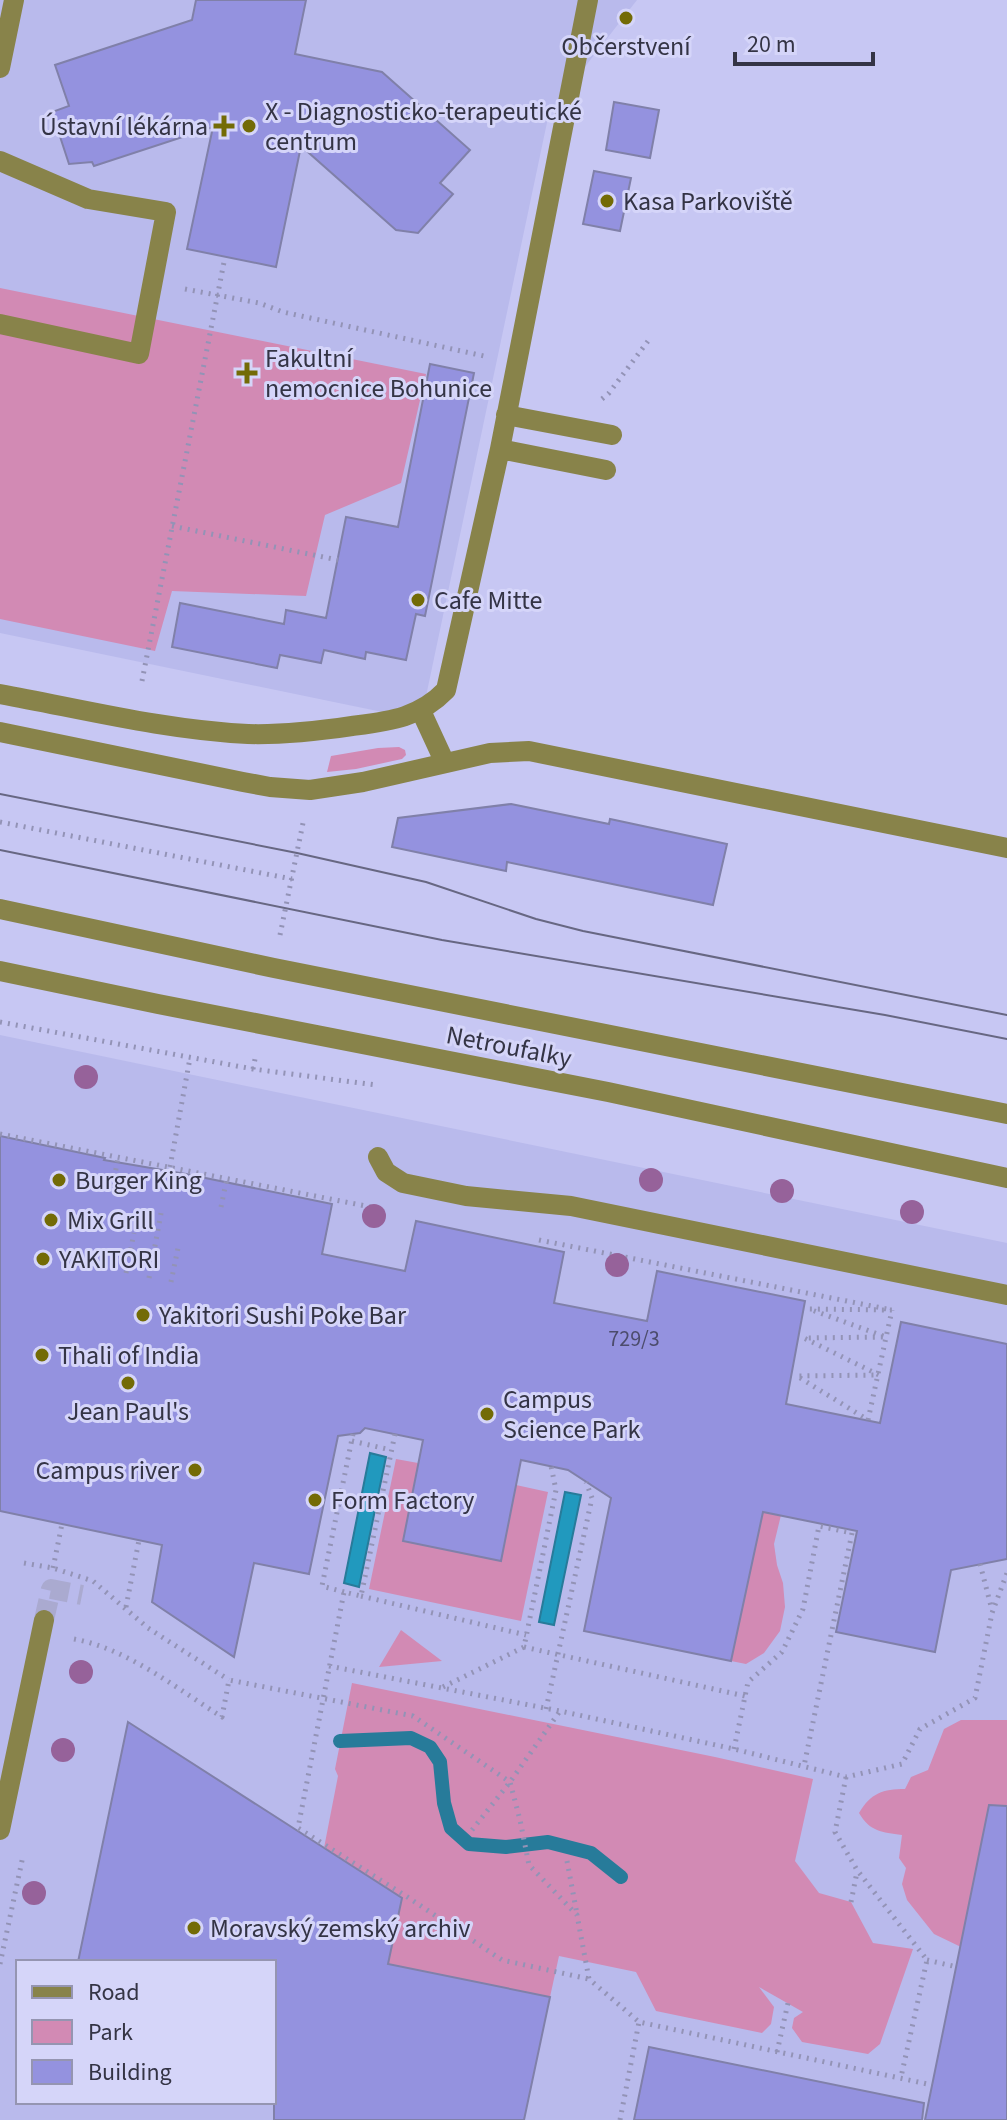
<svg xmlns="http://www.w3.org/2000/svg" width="1007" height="2120" font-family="'Source Sans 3',sans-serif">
  <rect width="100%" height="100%" fill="#c7c7f3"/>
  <!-- built -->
  <path fill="#b9baec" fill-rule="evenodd" d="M0,0H637L549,113L421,720L0,633Z
    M0,1035L1007,1243V2120H0ZM18,1962H274V2102H18Z"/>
  <!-- green -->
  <path fill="#d28ab4" d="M0,288L426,374L401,483L325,515L306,596L172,591L155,651L0,619Z
    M399,747L405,750L406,755L402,759L356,769L327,772L331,756L378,748Z
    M396,1459L418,1463L403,1541L500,1561L516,1485L548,1492L521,1621L369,1589Z
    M763,1512L781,1515L774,1544L777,1565L783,1583L785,1607L780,1631L764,1653L746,1664L731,1661Z
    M401,1630L442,1661L379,1667Z
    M352,1683L715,1757L813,1779L795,1861L819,1893L851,1902L873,1943L913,1949L880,2044L868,2054L802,2042L792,2028L794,2018L803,2012L759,1987L774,2007L771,2024L762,2033L656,2011L636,1972L559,1956L550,1997L300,1946L394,1935L401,1903V1898L398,1895L324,1848L338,1776L335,1769Z
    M961,1720H1007V1816L961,1947L934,1934L907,1900L902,1884L906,1868L899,1858L902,1835C882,1832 870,1832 859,1813C871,1793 883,1789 905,1789L911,1777L928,1770L944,1729Z"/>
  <!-- water -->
  <path fill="#2199be" stroke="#277b9a" stroke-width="2" d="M370,1453L386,1457L359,1587L344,1583Z
    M565,1492L581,1495L554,1625L539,1622Z"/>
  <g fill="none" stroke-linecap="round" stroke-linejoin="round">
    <!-- stream -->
    <path stroke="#277b9a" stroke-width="14" d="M340,1741L411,1738L430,1747L440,1762L444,1803L451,1828L469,1844L506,1847L548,1842L591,1853L621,1877"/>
  </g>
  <!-- building -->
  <path fill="#9492df" stroke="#8080a9" stroke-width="2" d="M196,0H306L295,54L382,72L470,150L440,183L453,194L418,233L396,230L301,146L276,267L187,249L213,127L94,166L92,162L69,164L52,112L69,106L55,65L192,20Z
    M614,102L659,110L650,158L606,150Z
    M594,171L631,178L620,231L583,224Z
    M430,364L474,373L425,616L416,614L406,660L366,652L365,659L324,650L321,663L280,655L277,668L172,647L180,603L284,624L286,610L326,618L346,517L398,527Z
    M511,804L609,824L610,819L727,844L713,905L507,862L506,871L392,847L398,818Z
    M0,1136L105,1158L104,1160L186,1174L332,1204L322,1254L405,1271L416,1221L564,1252L554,1303L647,1321L657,1271L805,1301L786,1404L880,1423L901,1322L1007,1344V1559L951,1570L935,1652L836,1632L857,1531L763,1512L731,1661L584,1631L611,1498L568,1470L521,1460L501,1561L403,1541L423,1440L365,1428L360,1433L338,1436L309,1574L254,1563L234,1657L152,1602L162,1545L0,1511Z
    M128,1722L402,1898L388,1964L550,1997L524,2120H274V1962H78Z
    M989,1805L1007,1806V2120H925Z
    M649,2047L924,2103L922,2120H634Z"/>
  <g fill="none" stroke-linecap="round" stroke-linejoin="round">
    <!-- minor-tunnel -->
    <path stroke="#aaaad0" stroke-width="20" stroke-dasharray="20 10" stroke-linecap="butt" d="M44,1620L51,1589L82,1595"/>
    <!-- path -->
    <path stroke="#9393b6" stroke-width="5" stroke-dasharray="2 6" stroke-linecap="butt" d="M185,289L259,303L283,312L484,356
      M602,399L609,393L648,341
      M172,526L338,560
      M142,681L225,257
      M0,822L292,879
      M280,935L303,823
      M0,1022L253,1069L376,1085
      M253,1069L256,1054
      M0,1134L376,1208
      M170,1167L190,1058
      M113,1186L118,1157
      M221,1207L227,1178
      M539,1240L892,1310L809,1309L886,1337L804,1338L879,1375L797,1376L868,1420L892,1310
      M126,1273L134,1233
      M149,1278L162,1208
      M171,1282L179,1243
      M395,1434L361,1596L344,1592L298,1828L409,1898L502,1960L589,1979
      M352,1441L391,1450
      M24,1563L53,1568L93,1581L148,1628L229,1680
      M980,1564L992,1610
      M53,1568L62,1524
      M344,1592L322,1586L353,1434
      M361,1596L526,1635
      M126,1607L139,1540
      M74,1639C128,1649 176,1688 222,1717L229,1680L413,1716L510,1782L520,1820L529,1865L577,1915L589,1979L639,2022L932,2085
      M524,1647L745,1696
      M329,1666L560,1711L734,1749L846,1777L902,1764L920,1729L975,1698L992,1613L1007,1573
      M443,1687L524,1647L556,1490L551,1466
      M546,1709L592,1498L586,1482
      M734,1749L748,1682L782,1652L803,1609L819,1526L852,1533L804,1766
      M846,1777L835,1832L857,1870L927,1960L901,2077
      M472,1830L510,1782L560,1711
      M567,1861L577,1914
      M851,1902L857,1872
      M927,1960L957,1967
      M0,1964L23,1856
      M777,2052L788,2003
      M620,2120L639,2022"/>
    <!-- minor -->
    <path stroke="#88834a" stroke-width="20" d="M0,68L14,0
      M0,161L88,199L166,212L139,354L0,324
      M506,415L612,435
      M500,449L606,470
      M0,694C82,709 165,730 248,734C282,735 318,731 352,726C390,721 419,718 446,690L500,449L588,0
      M421,711L445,763
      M0,732L243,782L270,787L310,790L363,782L490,753L529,751L1007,848
      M0,909L274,968L1007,1114
      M0,971L158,1004L608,1092L1007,1178
      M378,1157L386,1172L403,1183L466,1196L571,1206L1007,1295
      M0,1830L44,1620"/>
    <!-- tram -->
    <path stroke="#676782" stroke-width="2" d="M0,794L297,853L426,882L536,919L583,931L1007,1015
      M0,850L442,940L885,1015L1007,1039"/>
  </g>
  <!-- trees -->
  <g fill="#96629a">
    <circle cx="86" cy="1077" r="12"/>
    <circle cx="651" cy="1180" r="12"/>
    <circle cx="782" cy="1191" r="12"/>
    <circle cx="912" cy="1212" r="12"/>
    <circle cx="374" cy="1216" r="12"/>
    <circle cx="617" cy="1265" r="12"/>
    <circle cx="81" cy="1672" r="12"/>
    <circle cx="63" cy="1750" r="12"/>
    <circle cx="34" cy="1893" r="12"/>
  </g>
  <!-- markers -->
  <g fill="#736b06" stroke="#d5d5f9" stroke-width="3">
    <circle cx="626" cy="18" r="8"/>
    <path d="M220 114h8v8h8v8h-8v8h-8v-8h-8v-8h8z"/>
    <circle cx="249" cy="126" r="8"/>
    <circle cx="607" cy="201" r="8"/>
    <path d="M243 361h8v8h8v8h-8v8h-8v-8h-8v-8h8z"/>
    <circle cx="418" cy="600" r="8"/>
    <circle cx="59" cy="1180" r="8"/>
    <circle cx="51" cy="1220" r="8"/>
    <circle cx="43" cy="1259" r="8"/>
    <circle cx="143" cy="1315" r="8"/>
    <circle cx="42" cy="1355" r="8"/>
    <circle cx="128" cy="1383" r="8"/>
    <circle cx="487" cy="1414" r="8"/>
    <circle cx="195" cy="1470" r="8"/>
    <circle cx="315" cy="1500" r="8"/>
    <circle cx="194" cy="1928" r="8"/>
  </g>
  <g text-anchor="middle" stroke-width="6" stroke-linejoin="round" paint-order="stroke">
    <!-- number labels -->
    <g font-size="22" fill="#4c4c6c">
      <text x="634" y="1346">729/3</text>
    </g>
    <!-- poi labels -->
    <g font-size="26" fill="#343445" stroke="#d5d5f9" text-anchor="start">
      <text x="626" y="55" text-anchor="middle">Občerstvení</text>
      <text x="265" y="120">X - Diagnosticko-terapeutické<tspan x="265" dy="30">centrum</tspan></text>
      <text x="208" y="135" text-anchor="end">Ústavní lékárna</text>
      <text x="623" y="210">Kasa Parkoviště</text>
      <text x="265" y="367">Fakultní<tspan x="265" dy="30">nemocnice Bohunice</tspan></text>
      <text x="434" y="609">Cafe Mitte</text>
      <text x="75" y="1189">Burger King</text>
      <text x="67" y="1229">Mix Grill</text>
      <text x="59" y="1268">YAKITORI</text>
      <text x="159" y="1324">Yakitori Sushi Poke Bar</text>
      <text x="58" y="1364">Thali of India</text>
      <text x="503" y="1408">Campus<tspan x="503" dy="30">Science Park</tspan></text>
      <text x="128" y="1420" text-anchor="middle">Jean Paul's</text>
      <text x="179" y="1479" text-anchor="end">Campus river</text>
      <text x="331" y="1509">Form Factory</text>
      <text x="210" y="1937">Moravský zemský archiv</text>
    </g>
    <!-- street labels -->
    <g font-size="26" fill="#343445" stroke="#d5d5f9">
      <text transform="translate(509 1046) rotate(11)" y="9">Netroufalky</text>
    </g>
  </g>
  <!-- legend -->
  <rect x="16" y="1960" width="260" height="144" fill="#d5d5f9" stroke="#9595b1" stroke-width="2"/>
  <rect x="32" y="1986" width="40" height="12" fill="#88834a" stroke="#9595b1" stroke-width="2"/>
  <text x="88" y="2000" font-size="24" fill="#343445">Road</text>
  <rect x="32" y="2020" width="40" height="24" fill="#d28ab4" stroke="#9595b1" stroke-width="2"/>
  <text x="88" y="2040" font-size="24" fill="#343445">Park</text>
  <rect x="32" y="2060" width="40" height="24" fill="#9492df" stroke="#9595b1" stroke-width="2"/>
  <text x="88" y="2080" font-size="24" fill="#343445">Building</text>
  <!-- scale -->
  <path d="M735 52v12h138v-12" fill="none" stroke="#343445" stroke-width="4"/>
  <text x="747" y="52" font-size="24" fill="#343445" stroke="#d5d5f9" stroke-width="6" paint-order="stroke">20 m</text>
</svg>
